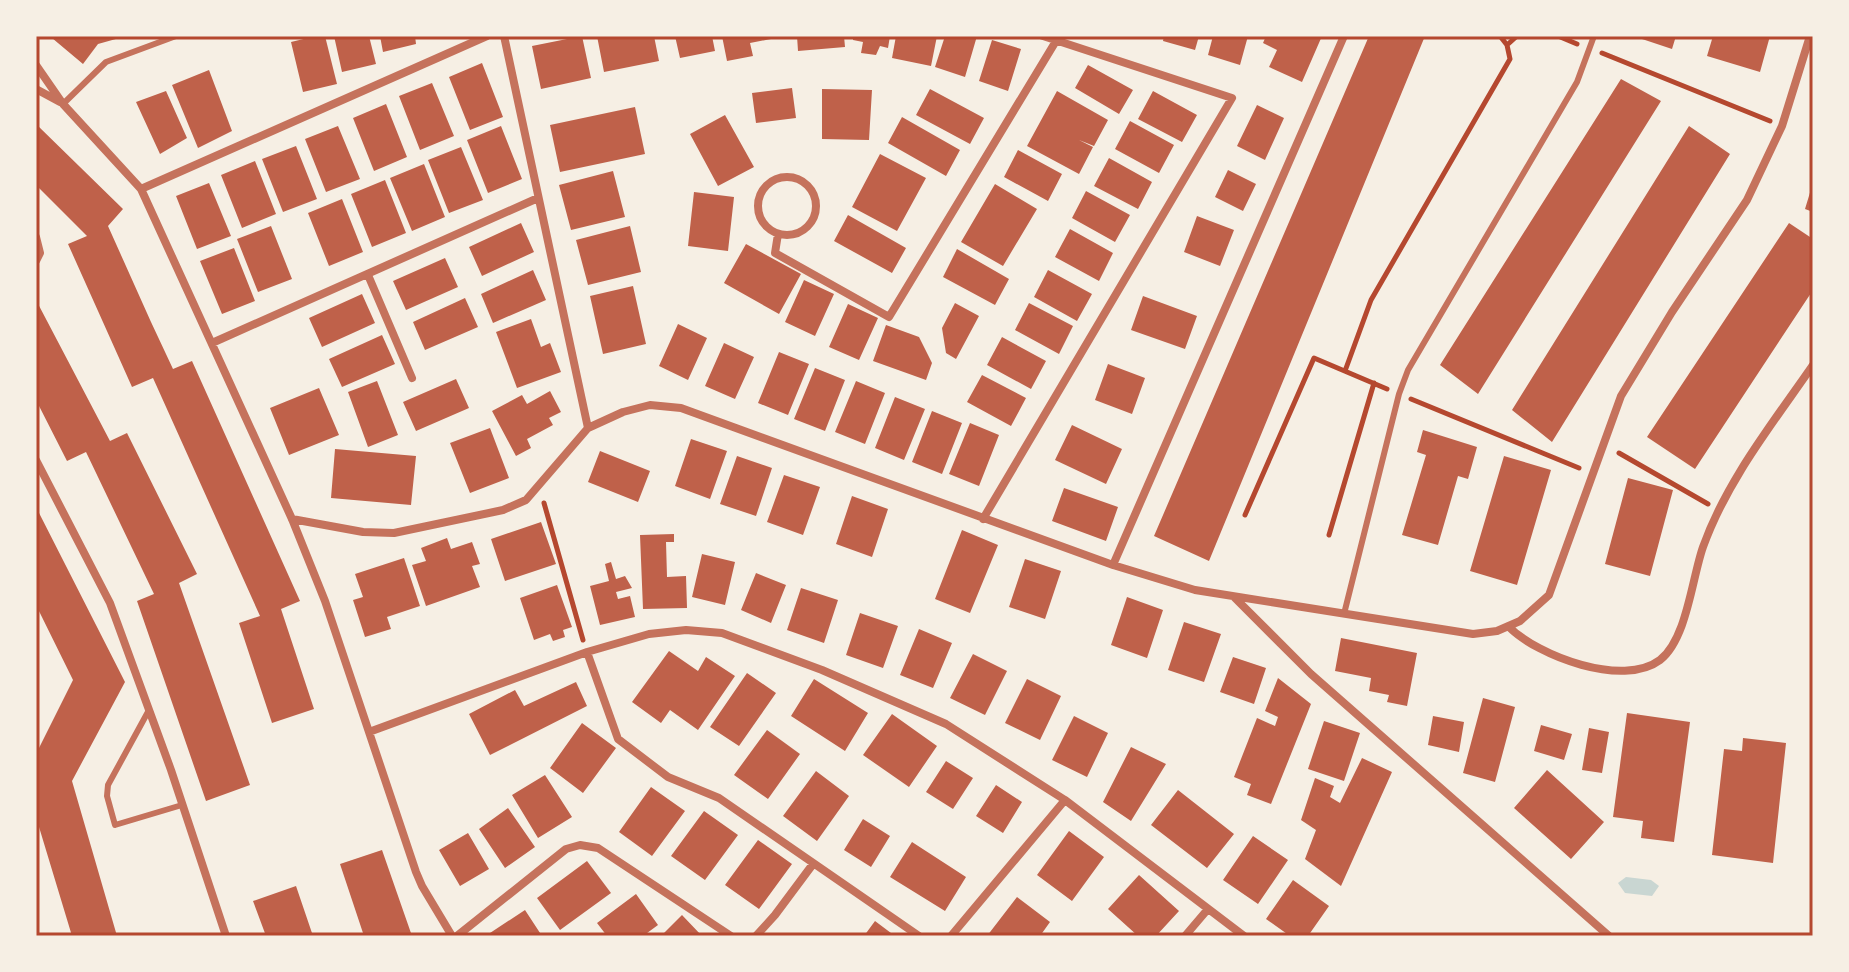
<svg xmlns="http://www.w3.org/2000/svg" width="1849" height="972" font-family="Ubuntu,sans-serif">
  <rect width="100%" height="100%" fill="#f6efe4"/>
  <!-- water -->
  <path fill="#c9d6d2" d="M1626,877L1651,880L1659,886L1652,896L1625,893L1618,883Z"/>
  <!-- building -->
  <path fill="#bf614a" d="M54,36H123V37L98,44L83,64L52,38Z
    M316,36H325L337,84L303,92L291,42Z
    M334,36H369L376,64L342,72Z
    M380,36H415L416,44L383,52Z
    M582,36L591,78L541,89L532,46Z
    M597,36H654L659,61L604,72Z
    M675,36H712L715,51L680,58Z
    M722,36H771V39L750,43L753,56L727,61Z
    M797,36H844L845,47L798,51Z
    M853,36H890L888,48L880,46L876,55L861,53L863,42L853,40Z
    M896,36H937L931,66L892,58Z
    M945,36H977L965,77L935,67Z
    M1164,36H1199L1195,50L1163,41Z
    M1213,36H1248L1240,65L1208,55Z
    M1266,36H1322L1302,82L1269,67L1277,50L1263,43Z
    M1369,36H1425L1209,561L1154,536Z
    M1633,36H1676L1672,49Z
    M1713,36H1770L1760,72L1707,56Z
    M992,40L1021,49L1008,91L979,81Z
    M482,63L503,117L470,130L449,77Z
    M1088,65L1133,90L1119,114L1075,88Z
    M209,70L232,131L198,148L172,85Z
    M1621,79L1661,101L1478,394L1440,365Z
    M432,83L454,136L420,150L399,96Z
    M792,88L796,118L756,123L752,93Z
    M822,89L872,90L869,140L822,139Z
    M930,89L984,118L970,144L916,115Z
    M166,91L187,138L160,154L136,102Z
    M1057,91L1108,120L1094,146L1079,140L1093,147L1079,174L1027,146Z
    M1153,91L1197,115L1182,142L1138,119Z
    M386,104L407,157L374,171L353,118Z
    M1257,105L1284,118L1265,160L1237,146Z
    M635,107L645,154L560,172L550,125Z
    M725,115L754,167L718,186L690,134Z
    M902,117L960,150L946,176L888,143Z
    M1130,121L1174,145L1159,173L1115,149Z
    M36,124L123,209L108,226L151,322L173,369L192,361L300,601L281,609L314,709L272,723L239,623L260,616L153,378L132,387L111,340L68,244L87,236L36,185Z
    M338,126L360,179L326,192L305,139Z
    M501,126L522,179L488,193L467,140Z
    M1689,126L1730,154L1552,442L1512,410Z
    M296,146L317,199L283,212L262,159Z
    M461,147L483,200L449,213L428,160Z
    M1018,150L1062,174L1048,201L1004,177Z
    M880,154L926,178L897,231L852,207Z
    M1109,158L1152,182L1138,209L1094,186Z
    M255,161L276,214L242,228L221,175Z
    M424,164L445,217L412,231L390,178Z
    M1228,170L1256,184L1243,211L1215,197Z
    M613,171L625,217L571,230L559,185Z
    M385,180L406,233L372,247L351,194Z
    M209,183L231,236L197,249L176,196Z
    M995,184L1037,209L1003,266L961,242Z
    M1812,186H1813V212L1805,209Z
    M1086,191L1130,215L1115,242L1072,218Z
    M694,192L734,197L728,251L688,246Z
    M342,199L363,252L329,266L308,213Z
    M848,215L906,248L892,273L834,241Z
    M1197,216L1234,230L1220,266L1184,252Z
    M521,223L534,252L482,276L469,247Z
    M1789,223L1813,239V290L1695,469L1647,437Z
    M271,226L292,279L258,292L237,239Z
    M630,226L641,272L588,285L576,240Z
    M1070,229L1113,253L1099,281L1055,257Z
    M746,244L801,274L779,314L724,283Z
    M234,248L255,301L222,314L200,261Z
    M957,249L1009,279L995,305L943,277Z
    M445,258L458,287L406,310L393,281Z
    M533,270L546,300L493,323L481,294Z
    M1048,270L1092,294L1077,321L1034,297Z
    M804,280L834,294L815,336L785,322Z
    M633,286L646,344L603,354L590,296Z
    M362,294L375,323L322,347L309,318Z
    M1143,296L1197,316L1185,349L1131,330Z
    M465,298L478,327L425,350L413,322Z
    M36,300L110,441L127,433L197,574L179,583L250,785L206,801L137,601L154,594L86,452L67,461L36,400Z
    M955,303L979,316L956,359L946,353L942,328Z
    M1029,303L1073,326L1059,354L1015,330Z
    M848,304L878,318L859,360L829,347Z
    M531,319L541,347L550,343L561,372L517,388L496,332Z
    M678,324L707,338L688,380L659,366Z
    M886,325L919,337L932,363L926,380L873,361Z
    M382,335L395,364L342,387L329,359Z
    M1002,337L1046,361L1031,389L987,365Z
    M724,343L754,357L735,399L705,386Z
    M779,352L809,364L788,415L758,403Z
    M1108,364L1145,378L1132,414L1095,400Z
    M815,368L845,380L825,431L794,419Z
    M982,375L1026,398L1011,426L967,402Z
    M456,379L469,408L416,431L403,402Z
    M377,381L398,435L368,447L348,392Z
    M856,381L885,393L865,444L835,432Z
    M319,388L339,435L289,455L270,408Z
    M550,391L561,412L549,418L553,425L527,439L531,448L516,456L492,411L522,395L527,404Z
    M895,397L925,409L904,460L875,448Z
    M932,411L962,423L942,474L912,462Z
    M970,423L999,435L979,486L949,474Z
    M1072,425L1122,449L1106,484L1055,460Z
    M490,428L509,478L470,493L450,443Z
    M1423,430L1477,447L1468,479L1458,476L1438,545L1402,535L1426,455L1417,452Z
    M691,439L727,451L710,499L675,486Z
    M335,449L416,456L411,505L331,498Z
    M600,451L650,471L638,502L588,482Z
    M737,456L772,468L756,516L720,504Z
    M1504,456L1551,470L1517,585L1470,571Z
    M784,475L820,487L803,535L767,522Z
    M1628,478L1673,490L1650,576L1605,564Z
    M1064,488L1118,507L1106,541L1052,521Z
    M852,496L888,509L872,557L836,544Z
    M36,507L125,682L72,781L117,936H72L36,817V754L73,680L36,605Z
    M541,522L556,564L505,581L491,539Z
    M962,530L998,545L970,613L935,599Z
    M674,534V542H666L667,577L686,576L687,608L643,609L640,535Z
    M447,538L451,549L472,542L480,564L472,566L480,587L426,606L412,565L426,561L421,548Z
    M702,554L735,562L725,605L692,597Z
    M404,558L420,606L387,617L391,629L365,637L353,600L363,597L355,574Z
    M1025,559L1061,571L1045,619L1009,607Z
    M611,562L616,579L625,576L632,588L616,592L618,599L630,596L635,617L600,625L590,586L609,581L605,564Z
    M756,573L786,585L771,623L741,610Z
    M557,585L572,627L563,630L565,637L553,641L550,634L534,640L520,598Z
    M801,588L838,600L824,643L787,630Z
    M1127,597L1163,610L1147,658L1111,645Z
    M860,613L898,626L883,668L846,655Z
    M1184,622L1221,634L1204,682L1168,670Z
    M919,629L952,643L933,688L900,675Z
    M1341,638L1417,653L1407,706L1387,702L1389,695L1369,691L1371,678L1335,671Z
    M669,651L698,671L706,657L735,676L698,730L670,710L661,723L632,702Z
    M973,654L1007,671L985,715L950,698Z
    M1233,657L1266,668L1254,704L1220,692Z
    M747,673L776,693L739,746L710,727Z
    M1278,678L1311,704L1271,804L1247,795L1251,784L1234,777L1257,718L1275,726L1278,717L1265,711Z
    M814,679L868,713L845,751L791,716Z
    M1027,679L1061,696L1040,740L1005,723Z
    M576,682L587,706L490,755L469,714L515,690L524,706Z
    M1483,698L1515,707L1495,782L1463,773Z
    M1627,713L1690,722L1674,842L1641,838L1643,821L1613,817Z
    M892,714L937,746L909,787L863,755Z
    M1074,716L1108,733L1087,777L1052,760Z
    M1433,716L1464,722L1459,752L1428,745Z
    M1324,721L1360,733L1344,781L1308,769Z
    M582,723L616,748L583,793L550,768Z
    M1541,725L1572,734L1564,760L1534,751Z
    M1589,728L1609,732L1602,773L1582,770Z
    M767,730L800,754L768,799L734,775Z
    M1743,738L1786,743L1773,863L1712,855L1724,749L1742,751Z
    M1131,747L1166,764L1131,821L1103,802Z
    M1362,758L1392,772L1341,886L1305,859L1316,830L1301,820L1315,778L1334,786L1330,797L1340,803Z
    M946,761L973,778L953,809L926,792Z
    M1547,770L1604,822L1571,859L1514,808Z
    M816,771L849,796L817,841L783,816Z
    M545,775L572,817L538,838L512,795Z
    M996,785L1022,802L1003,833L976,816Z
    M651,787L685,811L652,856L619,832Z
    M1178,790L1234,834L1207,868L1151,825Z
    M508,808L535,847L505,868L479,829Z
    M704,811L738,835L705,880L671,856Z
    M863,819L890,836L871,867L844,850Z
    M1069,831L1104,857L1072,901L1037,875Z
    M468,833L489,869L460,886L439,850Z
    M1253,836L1288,860L1258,904L1223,880Z
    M758,840L792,864L759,909L725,885Z
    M912,842L966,877L945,911L890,877Z
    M382,850L412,936H364L340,864Z
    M587,861L611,893L560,930L537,898Z
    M1139,875L1179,911L1156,936H1138L1108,909Z
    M1293,880L1329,906L1308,936H1290L1266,919Z
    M296,886L313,936H266L253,901Z
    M636,894L658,925L643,936H607L597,923Z
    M1017,897L1050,922L1040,936H987Z
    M525,910L542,936H492L490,933Z
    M682,915L702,936H661Z
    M875,921L895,936H864Z"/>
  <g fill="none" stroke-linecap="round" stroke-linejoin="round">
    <!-- path -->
    <path stroke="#b5482f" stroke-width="5" d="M1500,36L1507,45L1517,36
      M1558,36L1577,44
      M1602,53L1770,121
      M1345,371L1371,300L1510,59L1507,45
      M1411,399L1579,468
      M1619,453L1708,504
      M544,503L583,640
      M1245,515L1314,358L1387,389
      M1329,535L1374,383"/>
    <!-- service -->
    <path stroke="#c5725c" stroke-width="6" d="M63,104L106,62L176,36
      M1344,614L1399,394L1408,370L1577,82L1594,36
      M149,710L108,785L107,796L115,825L182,805"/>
    <!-- minor -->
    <path stroke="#c5725c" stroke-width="8" d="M504,36L588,428
      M36,65L63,104L141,189L292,519L325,601L416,872L422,886L452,936
      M36,89L60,102
      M758 206a29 29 0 1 1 58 0a29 29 0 1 1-58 0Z
      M141,189L487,36
      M778,234L775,253L889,317L1056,41
      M36,237L40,253L36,261
      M368,275L412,378
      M212,343L538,198
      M36,460L110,603L171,770L226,936
      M292,519L363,532L394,533L503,510L526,500L588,428L623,412L650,405L681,408L1113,565L1195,590L1473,634L1497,631L1520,621L1549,595L1621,396L1672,312L1747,200L1782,126L1810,36
      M983,519L1232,98L1043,36
      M1113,565L1344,36
      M1235,598L1311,674L1609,936
      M1509,627C1538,656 1623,688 1660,660C1687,639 1692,578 1703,547C1727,480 1773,423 1813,365
      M587,652L618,739L668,777L719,798L919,936
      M369,732L587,652L649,634L686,630L722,633L822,670L946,724L1065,800L1244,936
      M457,936L566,849L580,845L598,848L731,936
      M756,936L775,915L813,864
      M951,936L1065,800
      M1185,936L1208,909"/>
  </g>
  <!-- border -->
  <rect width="1849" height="972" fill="none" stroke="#f6efe4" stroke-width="76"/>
  <rect x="38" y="38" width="1773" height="896" fill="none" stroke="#b5482f" stroke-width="3"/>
</svg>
